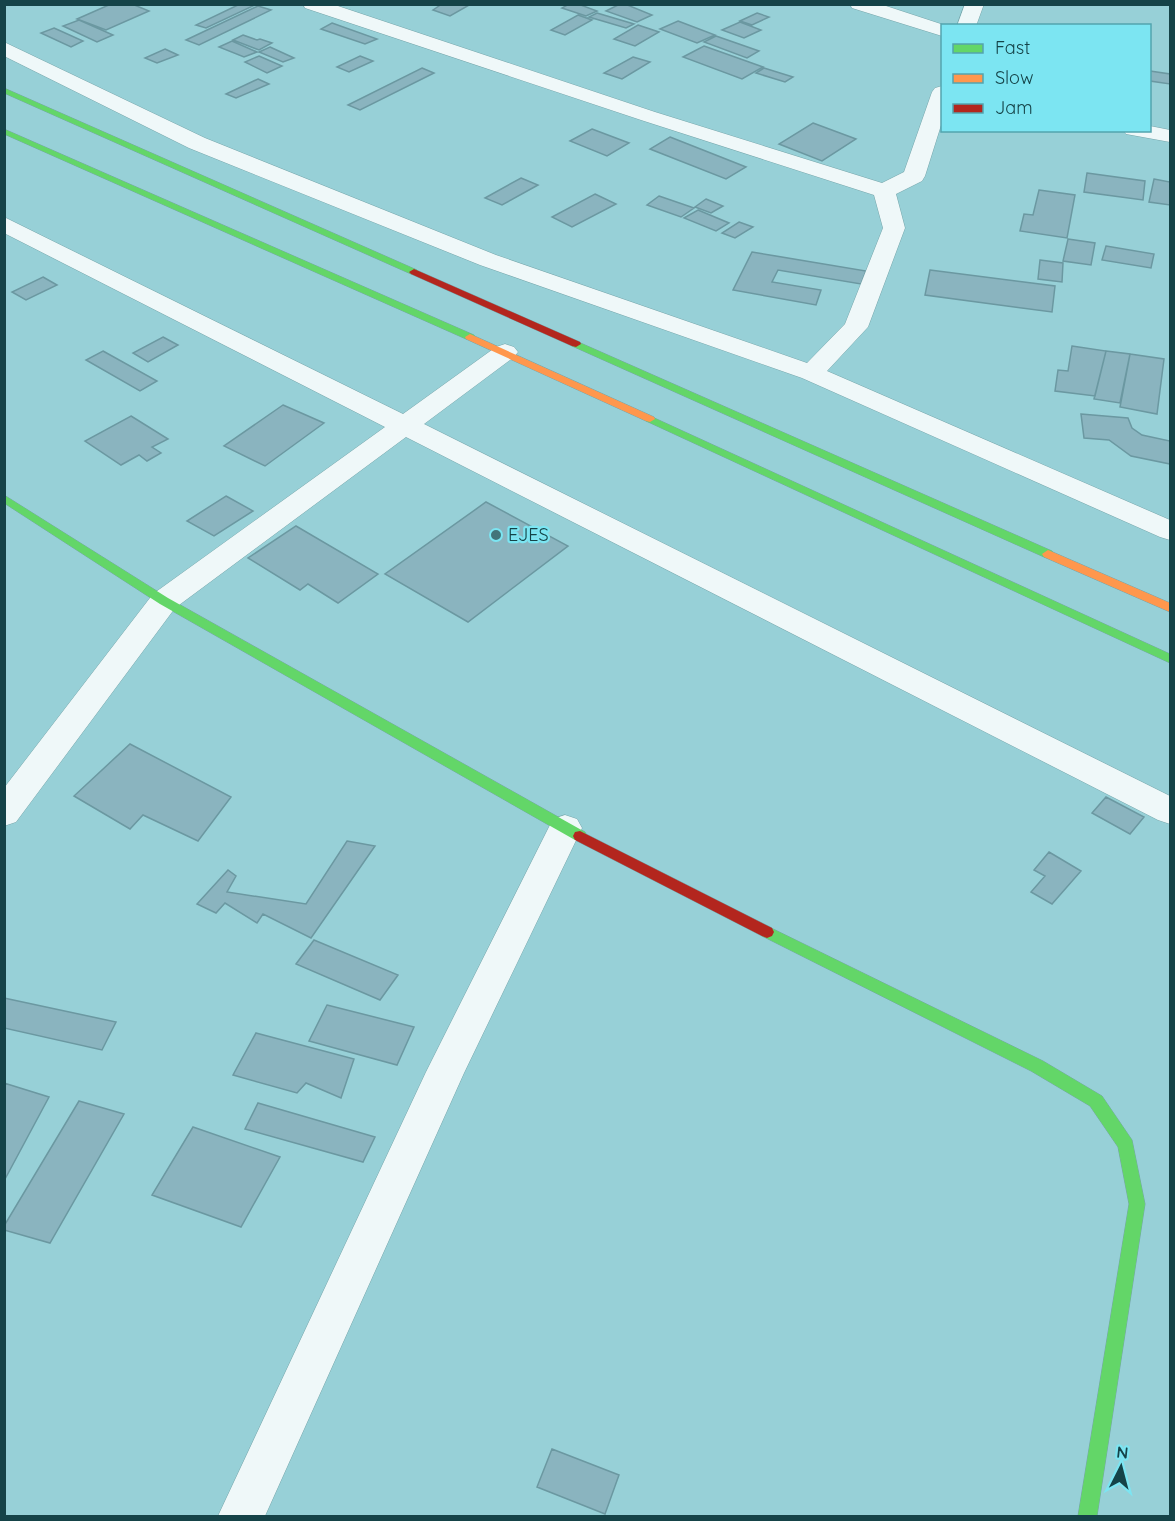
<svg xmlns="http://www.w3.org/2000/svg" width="1175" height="1521" font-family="Quicksand,sans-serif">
  <rect width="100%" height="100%" fill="#97d0d7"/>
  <!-- building -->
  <path fill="#8ab4bf" stroke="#6b98a1" stroke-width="1.5" d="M111,4H132L149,11L106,30L77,19Z
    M240,4L255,5L206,28L196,25Z
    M442,4H471L450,16L433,10Z
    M569,4H578L597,11L586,16L562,8Z
    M620,4H625L652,15L637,22L606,11Z
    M258,6L271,10L199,45L186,40Z
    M597,13L634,24L626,28L589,17Z
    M757,13L769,17L752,25L740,21Z
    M578,15L592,20L565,35L551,30Z
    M79,20L113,35L97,42L63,26Z
    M678,21L715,35L697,43L660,29Z
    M740,22L761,30L744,38L722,30Z
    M332,23L377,39L365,44L321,29Z
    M638,25L659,32L635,46L614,39Z
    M54,28L83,41L71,47L41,33Z
    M243,35L257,40L260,39L272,43L259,50L233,40Z
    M716,36L759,51L747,58L704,42Z
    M232,41L257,52L244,57L219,47Z
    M704,46L763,67L742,79L683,57Z
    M270,47L294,58L283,62L259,52Z
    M165,49L178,55L157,63L145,58Z
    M259,56L282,66L267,73L245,62Z
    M360,56L373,61L349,72L337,67Z
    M633,57L650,62L622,79L604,73Z
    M422,68L434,73L360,110L348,105Z
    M764,68L793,77L785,82L756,73Z
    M1150,71L1170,74V84L1150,81Z
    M258,79L269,84L236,98L226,94Z
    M813,123L856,139L822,161L779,144Z
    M592,129L629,143L607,156L570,141Z
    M670,137L746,167L726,179L650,149Z
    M1087,173L1145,181L1143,200L1084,192Z
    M521,178L538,185L502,205L485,198Z
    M1154,179L1170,182V205L1149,202Z
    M1039,190L1075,195L1067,238L1020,231L1024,214L1033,215Z
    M595,194L616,204L572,227L552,217Z
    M659,196L694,208L681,217L647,205Z
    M706,199L723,206L711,213L695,207Z
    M698,210L729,223L716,231L684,218Z
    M739,222L753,227L735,238L722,233Z
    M1068,239L1095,243L1091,265L1063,261Z
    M1106,246L1154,254L1151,268L1102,260Z
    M752,252L866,271L861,284L778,270L772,282L821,290L816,305L733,290Z
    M1040,260L1063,263L1062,282L1038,279Z
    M930,270L1055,286L1052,312L925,295Z
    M43,277L57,285L26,300L12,292Z
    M163,337L178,345L148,362L133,353Z
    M1072,346L1106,351L1095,396L1055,391L1058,370L1068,371Z
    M103,351L157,381L140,391L86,360Z
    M1106,351L1130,354L1120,403L1094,399Z
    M1130,354L1164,359L1157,414L1120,407Z
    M283,405L324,423L265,466L224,446Z
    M1081,414L1128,418L1132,428L1142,435L1170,441V464L1131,456L1109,440L1084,438Z
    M131,416L168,439L152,447L161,453L147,461L139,455L121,465L85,441Z
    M226,496L253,511L214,536L187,521Z
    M486,502L568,546L468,622L385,574Z
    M296,526L378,574L338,603L308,584L300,590L248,558Z
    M130,744L231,797L198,841L143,815L130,829L74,796Z
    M1106,797L1144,817L1130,834L1092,813Z
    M347,841L375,846L311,938L263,914L257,923L225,903L216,913L197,904L228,870L236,876L227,892L306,904Z
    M1049,852L1081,871L1052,904L1031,892L1045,876L1034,870Z
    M314,940L398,975L380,1000L296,964Z
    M4,998L116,1022L102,1050L4,1028Z
    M327,1005L414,1027L397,1065L309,1041Z
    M256,1033L354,1059L341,1098L306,1083L297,1093L233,1075Z
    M4,1083L49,1097L4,1181Z
    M79,1101L124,1114L50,1243L4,1230V1226Z
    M258,1103L375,1137L363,1162L245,1129Z
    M193,1127L280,1157L241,1227L152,1195Z
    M552,1449L619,1475L605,1514L537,1487Z"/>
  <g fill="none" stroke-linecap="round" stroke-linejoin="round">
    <!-- street casing -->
    <g stroke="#76a5aa" stroke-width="1">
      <path id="street" d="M303,4H332L655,112L882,183L904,172L932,92L935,88L942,86V122L925,176L922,181L896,194L905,228L868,327L827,371L1170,520V540L1160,537L802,378L480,265L189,148L4,56V42L205,138L496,255L807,363L845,324L883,228L874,195L641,120L305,8Z
        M850,4H880L947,26H942V36L852,8Z
        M965,4H984L976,26H957Z
        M1150,126L1170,130V142L1126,134L1123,130H1150Z
        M4,217L403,414L496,347L505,344L514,347L518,352L514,357L424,424L1170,796V824L1158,820L406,437L175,608L16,822L4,826V788L153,594L385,427L4,233Z
        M565,815L577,819L582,828L464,1073L265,1516H218L426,1072L553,819Z"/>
    </g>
    <!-- fast casing -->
    <g stroke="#76a5aa" stroke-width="1">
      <path id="fast" d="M4,88L417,270L419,272L411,274L4,93Z
        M4,129L474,335L475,337L474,339H466L4,134Z
        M576,341L1052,551L1054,554L1048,558L1044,557L572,346L571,344Z
        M650,416L1170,654V663L646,421L645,419Z
        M4,495L168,598L585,832L587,836L585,840H575L160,604L4,503Z
        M767,926L1043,1061L1102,1096L1132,1140L1145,1204L1097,1516H1078L1129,1204L1118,1147L1090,1106L1031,1071L762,936L760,932L762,928Z"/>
    </g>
    <!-- slow casing -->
    <g stroke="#76a5aa" stroke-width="1">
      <path id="slow" d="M470,334L654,417L655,419L650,422L646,421L466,339L465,337Z
        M1048,550L1170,603V612L1044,557L1042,554Z"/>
    </g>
    <!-- jam casing -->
    <g stroke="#76a5aa" stroke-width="1">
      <path id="jam" d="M414,269L580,342L581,344L576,347L572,346L411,274L409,272Z
        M580,831L772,928L774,932L772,936L767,938L762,936L575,840L573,836L575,832Z"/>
    </g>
    <!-- street -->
    <use href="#street" fill="#eff8f9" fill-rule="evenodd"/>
    <!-- fast -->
    <use href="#fast" fill="#63d668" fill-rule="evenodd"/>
    <!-- slow -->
    <use href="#slow" fill="#ff974d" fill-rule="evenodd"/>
    <!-- jam -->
    <use href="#jam" fill="#b3261e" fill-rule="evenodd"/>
  </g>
  <!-- markers -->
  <circle fill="#42747a" stroke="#7ce5f2" stroke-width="2" cx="496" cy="535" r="6"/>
  <g text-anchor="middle" stroke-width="4.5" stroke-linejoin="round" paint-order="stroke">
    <!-- poi labels -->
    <g font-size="18" fill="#154348" stroke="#7ce5f2" text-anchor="start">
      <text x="508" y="541">EJES</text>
    </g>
  </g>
  <!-- border -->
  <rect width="1175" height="1521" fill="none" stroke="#154348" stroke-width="12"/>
  <!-- legend -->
  <rect x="941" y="24" width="210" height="108" fill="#7ce5f2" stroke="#53a4ae" stroke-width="1.5"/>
  <rect x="953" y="44" width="30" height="9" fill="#63d668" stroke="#53a4ae" stroke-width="1.5"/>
  <text x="995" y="54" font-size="18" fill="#154348">Fast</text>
  <rect x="953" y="74" width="30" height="9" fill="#ff974d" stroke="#53a4ae" stroke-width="1.5"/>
  <text x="995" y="84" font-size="18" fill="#154348">Slow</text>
  <rect x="953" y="104" width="30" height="9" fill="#b3261e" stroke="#53a4ae" stroke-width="1.5"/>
  <text x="995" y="114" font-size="18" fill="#154348">Jam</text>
  <!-- north arrow -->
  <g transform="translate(1121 1467) rotate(6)" stroke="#7ce5f2" stroke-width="4.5" paint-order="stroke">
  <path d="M0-4.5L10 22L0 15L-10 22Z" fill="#154348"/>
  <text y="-9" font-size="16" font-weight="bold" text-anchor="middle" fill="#154348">N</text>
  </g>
</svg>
